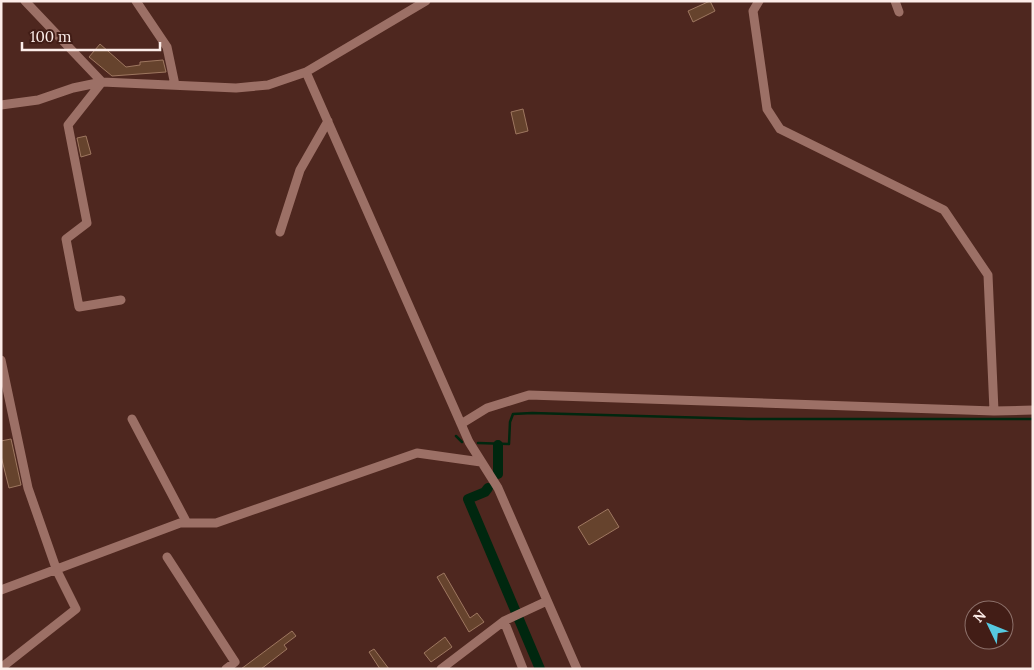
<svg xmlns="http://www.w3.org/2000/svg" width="1034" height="670" font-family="Lora,serif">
  <rect width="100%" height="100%" fill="#4e271f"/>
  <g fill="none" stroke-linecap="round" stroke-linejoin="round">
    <!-- stream -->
    <path stroke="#00270f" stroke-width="2.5" d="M456,436L462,442
      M478,443L509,444L510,422L513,414L532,413L748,419H1033"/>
    <!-- canal -->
    <path stroke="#00270f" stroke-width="10" d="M498,445V474
      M488,488L485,492L468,499L540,669"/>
  </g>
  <!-- building -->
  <path fill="#66432d" stroke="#9e7760" d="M710,1L715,11L693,22L688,11Z
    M100,44L126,67L140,65V62L163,60L166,72L112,76L89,57Z
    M523,109L528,131L516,134L511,112Z
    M86,136L91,154L81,157L77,138Z
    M11,439L21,485L9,488L1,456V441Z
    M608,509L619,527L589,545L578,527Z
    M444,573L470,618L477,613L484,622L469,632L437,577Z
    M292,631L296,636L284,645L287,649L261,669H241Z
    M445,637L452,647L431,662L424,653Z
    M374,649L389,669H380L369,652Z"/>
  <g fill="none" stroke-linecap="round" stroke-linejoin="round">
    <!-- minor -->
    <path stroke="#9c7066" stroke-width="9" d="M25,1L102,82L68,125L87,223L66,239L79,307L121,300
      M136,1L167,47L175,85
      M759,1L753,11L767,109L780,129L944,210L988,275L994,411
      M895,1L899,12
      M306,72L469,442L498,488L577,669
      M1,105L38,100L73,88L102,82L236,88L268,85L306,72L426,1
      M280,232L300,170L328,121
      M1,360L28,488L57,571L76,609L1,668
      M132,419L187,523
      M461,424L487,408L529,395L994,411L1033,410
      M167,557L235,662L226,669
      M1,590L180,523H216L417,453L481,462
      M504,621L523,669
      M441,669L504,621L547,601"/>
  </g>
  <!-- border -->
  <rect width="1034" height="670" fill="none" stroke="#fcede9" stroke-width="5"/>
  <!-- north arrow -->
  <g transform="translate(989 625) rotate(313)"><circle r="24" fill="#421d16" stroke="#8c706a"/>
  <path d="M0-4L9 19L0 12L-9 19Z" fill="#56c9e0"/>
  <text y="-8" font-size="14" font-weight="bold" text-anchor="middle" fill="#fcede9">N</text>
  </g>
  <!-- scale -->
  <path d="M22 42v8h138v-8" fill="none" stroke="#fcede9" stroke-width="2.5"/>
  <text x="30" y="42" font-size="15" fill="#fcede9" stroke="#421d16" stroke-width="4" paint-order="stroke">100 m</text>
</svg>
